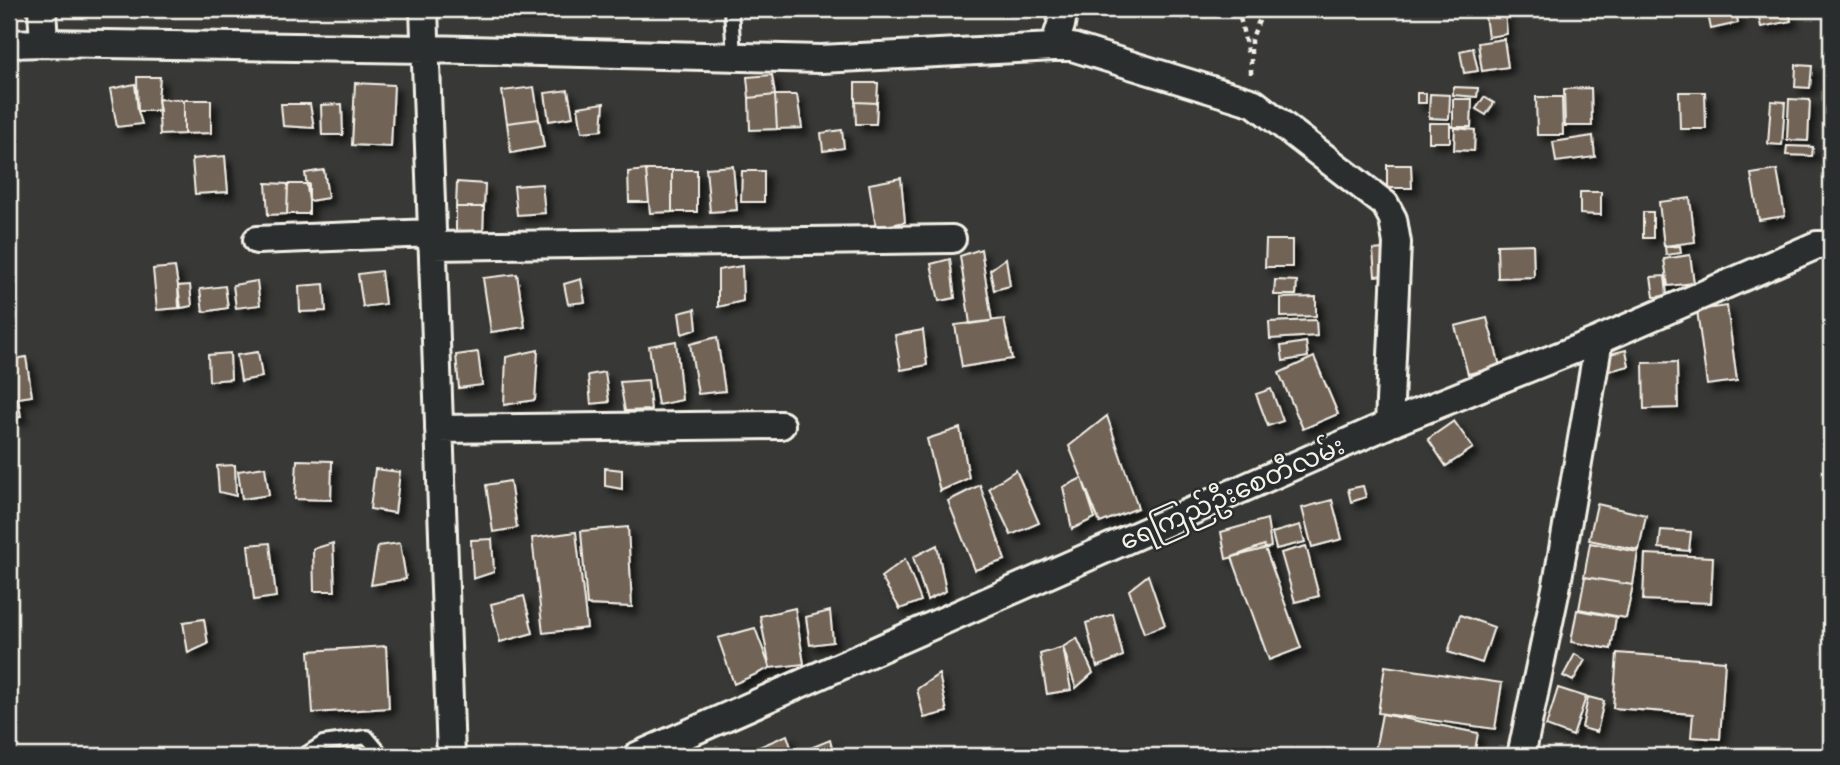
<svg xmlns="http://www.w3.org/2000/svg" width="1840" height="765" font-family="Sriracha,'Noto Sans Myanmar',sans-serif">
  <defs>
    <filter id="shadow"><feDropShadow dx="6" dy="6" stdDeviation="3.5" flood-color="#0009"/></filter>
  </defs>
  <rect width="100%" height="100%" fill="#383836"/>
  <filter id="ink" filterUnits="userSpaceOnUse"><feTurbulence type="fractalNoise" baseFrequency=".0143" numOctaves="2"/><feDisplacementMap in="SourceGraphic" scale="14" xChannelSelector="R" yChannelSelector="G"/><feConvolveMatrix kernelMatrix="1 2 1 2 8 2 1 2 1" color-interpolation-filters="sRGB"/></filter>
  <g filter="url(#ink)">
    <!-- building -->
    <path fill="#716357" stroke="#f4f1e8" stroke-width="2" filter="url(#shadow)" d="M1707,9H1736L1738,23L1711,29Z
      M1757,9H1789L1791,21L1761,27Z
      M1505,13L1507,34L1488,37L1485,16Z
      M1504,39L1508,67L1482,71L1478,43Z
      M1473,48L1478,71L1464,73L1460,51Z
      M1796,65L1812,66L1810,88L1795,87Z
      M772,75L775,95L749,98L747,77Z
      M137,77H160L158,99L160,111H138Z
      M355,83L394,85L391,147L352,145Z
      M855,83H878L877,103L855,102Z
      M135,84L138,111L142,124L117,127L110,89Z
      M534,87L539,119L507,123L502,91Z
      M1453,87L1478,88L1477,97L1453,95Z
      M1591,88L1592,126H1565L1564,89Z
      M568,90L573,117L549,121L545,93Z
      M1679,92H1705L1706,129H1680Z
      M1417,93H1426V103H1417Z
      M1430,94L1450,95L1449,119L1429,118Z
      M775,95H797L802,128L777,129Z
      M775,95L777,129L750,130L749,98Z
      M1484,97L1494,103L1486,115L1476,109Z
      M1536,97H1562L1563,135H1537Z
      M158,99L184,100V134L160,135Z
      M1453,99H1472L1471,127H1453Z
      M1789,99L1810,100L1808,141L1787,140Z
      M184,100H211V133L184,134Z
      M1771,101L1785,102L1782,145L1768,144Z
      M855,102L877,103L876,124H856Z
      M604,103L602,130L582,132L578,107Z
      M281,104H310L314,128L283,126Z
      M342,104L343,135H322L321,105Z
      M539,119L544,147L511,153L507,123Z
      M1429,123H1450V142H1429Z
      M1455,128L1475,130L1474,151L1454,150Z
      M842,130L844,148L823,151L821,133Z
      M1593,136L1595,157L1556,162L1553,142Z
      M1787,146L1813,147L1812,156L1786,155Z
      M225,156L228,192L195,194L192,159Z
      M1387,165H1411L1412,188H1387Z
      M733,166L737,210L710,212L706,168Z
      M324,170L328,198L309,201L305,173Z
      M646,170L649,202H629L628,172Z
      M646,170H672V212L650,213Z
      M672,170H697V212H672Z
      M1777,170L1785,216L1759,220L1751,174Z
      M742,171H764V202H741Z
      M901,178L905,222L876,228L869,184Z
      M457,182L485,184L484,207H456Z
      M266,183L288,184L287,214L268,215Z
      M288,184H309V214H287Z
      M542,184L545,213L517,215L514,186Z
      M1580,192H1601V215L1580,214Z
      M1690,198L1695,242L1664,246L1659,202Z
      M456,207H484L483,235L456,234Z
      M1643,212H1653V238H1643Z
      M1266,240H1292V267H1265Z
      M1533,244L1534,277L1498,278L1497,245Z
      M1680,246L1681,253L1666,255L1665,247Z
      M1394,248L1397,274L1375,276L1373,250Z
      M981,249L992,321L970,324L960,256Z
      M1690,255L1694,283L1668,286L1664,259Z
      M1006,258L1010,286L994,290L990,270Z
      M950,259L955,298L939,301L931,264Z
      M742,266L743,301L718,307V270Z
      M175,267L178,286L179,308L157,310L153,269Z
      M381,271L385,304L363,307L358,274Z
      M517,274L525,327L491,332L483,278Z
      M1665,276L1667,296L1654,297L1651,277Z
      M581,279L585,302L568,304L564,284Z
      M1275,280L1297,281L1296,295H1274Z
      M257,281L260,305L236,308L233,285Z
      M324,284L326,311L300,312L299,286Z
      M190,285L192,306L181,308L178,286Z
      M225,286L228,308L203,312L200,289Z
      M1316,297V316L1281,317V298Z
      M1727,306L1737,381L1707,385L1697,310Z
      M695,309L697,329L682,334L679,313Z
      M1487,318L1500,366L1468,374L1455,326Z
      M1004,319L1012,359L962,367L955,325Z
      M1316,320L1317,336L1270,339L1269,322Z
      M923,330L927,365L901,370L895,335Z
      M717,337L725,391L698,394L690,344Z
      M676,341L682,400L658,405L649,346Z
      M1306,342L1308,357L1283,361L1281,346Z
      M538,350L535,400L504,405L506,357Z
      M1626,350L1629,366L1609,371L1606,355Z
      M258,352L262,377L241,381L237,355Z
      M478,352L482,385L459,388L456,355Z
      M230,353L231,379L209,381L208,355Z
      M26,357L32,396L18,398L21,417L9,419V360Z
      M1314,357L1338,414L1303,429L1279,373Z
      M1677,362L1678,408L1644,409L1643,363Z
      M605,372L609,402L591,404L588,375Z
      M648,380L651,410L625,411L620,382Z
      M1271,389L1283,421L1268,426L1256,394Z
      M1107,416L1138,508L1100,523L1069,446Z
      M1454,421L1473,448L1446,466L1428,439Z
      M960,428L969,478L940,491L927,439Z
      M297,460L332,461L331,500L295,499Z
      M235,465L236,496L219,492L217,466Z
      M265,467L269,495L242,499L238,471Z
      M605,468L622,470V489L605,486Z
      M375,469L400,472L395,513L370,509Z
      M1016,470L1039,523L1011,535L989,488Z
      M1082,478L1095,518L1072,529L1063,487Z
      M510,481L517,528L493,532L486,485Z
      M980,485L1005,560L975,570L948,501Z
      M1363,486L1366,497L1351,502L1348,489Z
      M1332,500L1342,539L1312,547L1302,508Z
      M1597,504L1646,515L1639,550L1589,540Z
      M1267,519L1271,547L1226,559L1221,532Z
      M1300,525L1305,542L1276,549L1272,533Z
      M628,527L632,607L587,605L581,531Z
      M1661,530L1691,532L1689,551L1659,548Z
      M576,532L587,628L543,633L532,538Z
      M492,539L494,572L473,579L471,540Z
      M270,543L276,597L254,600L248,545Z
      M333,543L335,591H314L313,549Z
      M400,543L406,579L371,585L378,546Z
      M1590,543L1638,552L1633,585L1584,577Z
      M937,545L946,591L927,600L913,557Z
      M1264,545L1301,648L1269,660L1232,557Z
      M1306,546L1319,596L1295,602L1281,553Z
      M1645,554L1713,557L1711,603L1643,600Z
      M905,559L921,601L900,609L881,577Z
      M1148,575L1165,625L1144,633L1129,590Z
      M1585,577L1633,585L1626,618L1579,609Z
      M524,596L533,633L500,642L491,604Z
      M795,608L804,664L770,668L760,616Z
      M1577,610L1616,617L1611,649L1571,642Z
      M830,611L833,642L810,645L806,617Z
      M1113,614L1123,656L1097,667L1086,623Z
      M1460,615L1494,627L1482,663L1448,652Z
      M204,619L208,644L188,653L183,622Z
      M755,628L770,668L734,684L718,638Z
      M1077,638L1093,673L1076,688L1063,647Z
      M386,646L389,708L313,713L309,651Z
      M1063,647L1071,690L1047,694L1040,654Z
      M1617,653L1725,661L1720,739L1691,737L1693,714L1613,708Z
      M1575,654L1585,660L1573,681L1563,676Z
      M1385,666L1502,683L1495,729L1378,713Z
      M939,674L947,712L924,718L917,689Z
      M1558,688L1586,697L1573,736L1546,726Z
      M1588,697L1604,701L1597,732L1582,728Z
      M1382,714L1478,733L1474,756H1374Z
      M787,735L794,756H755L752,750Z
      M830,740L834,756H805L803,751Z"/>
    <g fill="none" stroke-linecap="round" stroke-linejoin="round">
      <!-- service casing -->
      <g stroke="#f4f1e8" stroke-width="18">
        <path id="service" d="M731,9L734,57
          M303,756L323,743L367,737L383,756"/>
      </g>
      <!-- minor casing -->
      <g stroke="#f4f1e8" stroke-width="32">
        <path id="minor" d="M42,9L44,43
          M424,9L451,756
          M9,44L44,43L426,49L821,59L1054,47H1072L1254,103L1385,204L1393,219L1397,243L1389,424
          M1054,47L1061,25L1064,9
          M257,240L432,233
          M432,246L952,239
          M439,429L781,425
          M637,756L1389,424L1599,340L1817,245H1831
          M1521,756L1557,584L1599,340"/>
      </g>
      <!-- path -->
      <path stroke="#f4f1e8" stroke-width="4.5" stroke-dasharray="5 5" stroke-linecap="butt" d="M1236,9L1240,17L1248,55
        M1090,19L1101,9
        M1181,19L1189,9
        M1251,74V40L1264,9"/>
      <!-- service -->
      <use href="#service" stroke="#2a2d2e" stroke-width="12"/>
      <!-- minor -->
      <use href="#minor" stroke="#2a2d2e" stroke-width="26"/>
    </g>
  </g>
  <g text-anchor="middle" stroke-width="5" stroke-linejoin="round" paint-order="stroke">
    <!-- street labels -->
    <g font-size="26" fill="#f4f1e8" stroke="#2a2d2e">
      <text transform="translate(1232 493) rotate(-24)" y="9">ရေကြည်ဦးစေတီလမ်း</text>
    </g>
  </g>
  <!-- margin -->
  <rect width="1840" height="765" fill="none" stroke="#2a2d2e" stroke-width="35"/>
  <rect x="18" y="18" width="1805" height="730" fill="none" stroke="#f4f1e8" stroke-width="2.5" filter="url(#ink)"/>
</svg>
